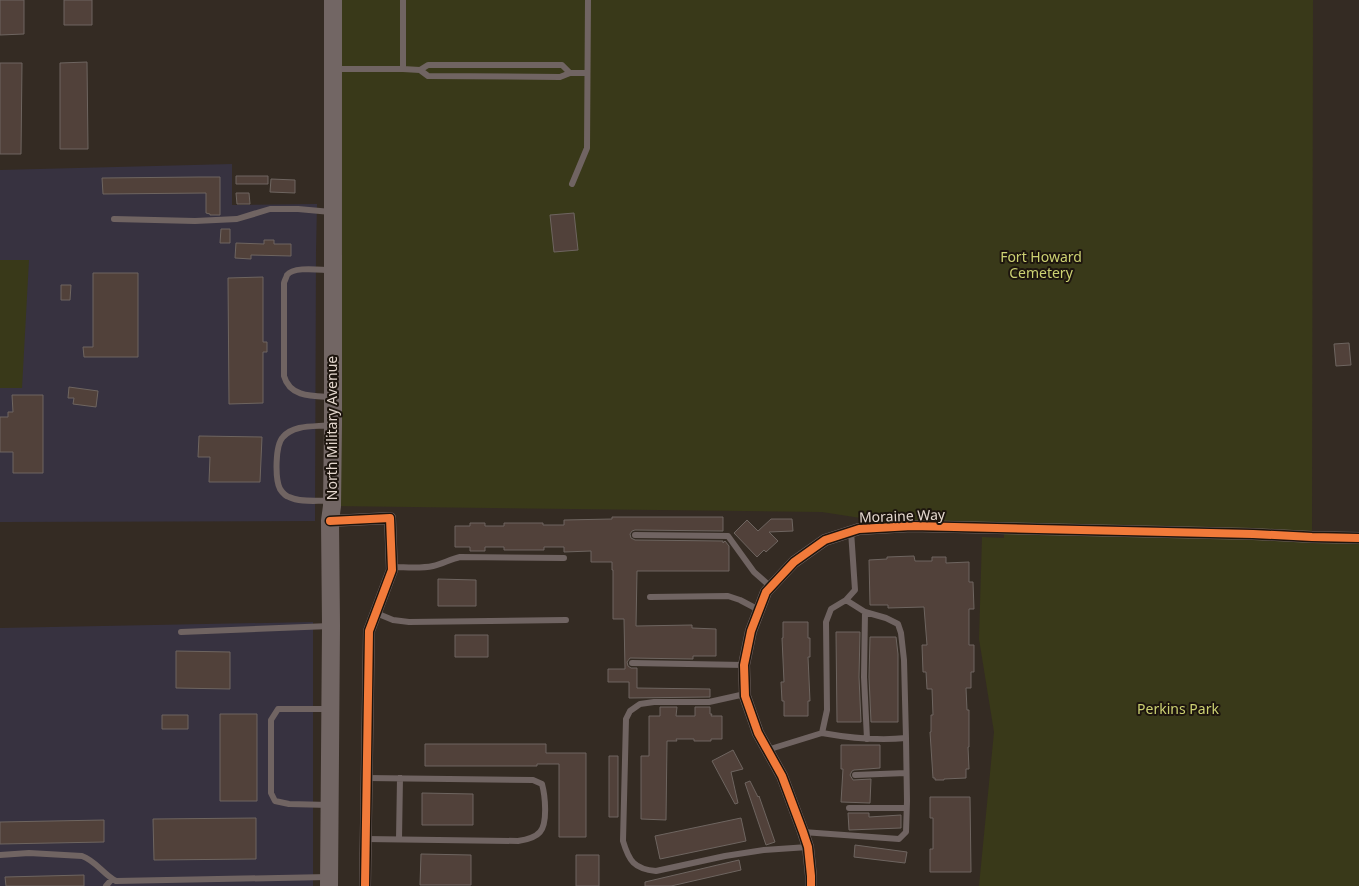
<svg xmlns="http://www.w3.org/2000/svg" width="1359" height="886" font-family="'Noto Sans',sans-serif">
  <rect width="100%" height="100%" fill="#342b23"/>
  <!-- industrial -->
  <path fill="#373240" d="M232,164V205L317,204L316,251L315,521L0,522V170Z
    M313,622V886H0V628Z"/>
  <!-- green -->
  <path fill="#393919" d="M333,0H1313L1312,536L1359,538V886H979L994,732L979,639L982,537L1004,538V528L912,526L822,512L332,506Z
    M0,260H29L22,388H0Z"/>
  <!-- building -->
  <path fill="#51413a" stroke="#6e6560" d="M0,0H24V34L0,35Z
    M64,0H92V25H64Z
    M87,62L88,149H60V63Z
    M0,63H22L21,154H0Z
    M236,176H268V184H236Z
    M199,177H220V215H210V214L206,213V193L103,194L102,178Z
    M271,179L295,180V193L270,192Z
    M236,193H249L250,204H237Z
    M574,213L578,250L554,252L550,215Z
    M221,229H230V243H220Z
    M264,240H274V244H291V256L251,255V259L235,258L236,243L264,244Z
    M93,273H138V357H84L83,347H93Z
    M263,277V342H267V352H263V403L229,404L228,278Z
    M61,285H71L70,300H61Z
    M1349,343L1351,365L1336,366L1334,344Z
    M69,387L98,391L96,407L73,404L74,398H68Z
    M12,395H43V473H13V452H0V417H8V412H13Z
    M199,436L262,437L260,482H209L210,457H198Z
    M612,517H723V531L635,530L632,531L630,534L631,538L635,540L723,541V543L725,541L729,546V571H637L636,626L692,625V628L716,629V656H693V659L630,658L627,662L628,666L631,668H637V688L710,689V697L629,698V682H608V669H625L624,619H613V570H612V562H591V551L564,552V547H544V550H504V547H485V551H470V547H455V526H470V523H485V526H504V523H543V525H564V520L612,519Z
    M771,519H792L793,531L769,532L778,541L766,552L764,550L757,557L734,533L747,520L758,531Z
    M914,556L915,561H932V557H946V563L969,562V582H973L974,609H969V645H974V672H971V688H966L967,710H969V747H968L969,769H966V778L944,779V780H935V778H933L930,732H931V715H933L932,689H927L926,672H923L922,645H927L924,607L888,608V605H870L869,560L887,559V557Z
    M438,579L476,580V606H438Z
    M783,622H808V638H810V657H808L810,701H808V716H784V701H782L781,682H784L782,638H783Z
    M836,632H860L859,677L861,722H837Z
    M455,635H488V657H455Z
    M870,637H896L898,654V722H871L869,677Z
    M176,651L230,652V689L176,688Z
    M660,707H677L676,716H695V707H710V714H712L711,716H722V739H711V741H694V739H676L677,741H667L666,820L641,819V756H649V716H660Z
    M220,714H257V801H220Z
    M162,715H188V729H162Z
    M425,744H546V753H586V837H559V764H537V766H425Z
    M841,745H880V768L854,770L852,771L850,775L853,780L871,779L870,803L841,802L843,769H841Z
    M733,750L743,769L731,772L738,803L735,804L712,761Z
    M609,756H618V817H609Z
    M750,781L758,797L759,796L775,842L766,845L745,783Z
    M422,793L473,794V825H422Z
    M930,797H970L971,872H930V849H933V818H930Z
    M848,813H869V817L901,815V828L849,830Z
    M256,818V859L154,860L153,819Z
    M741,818L746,841L660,859L655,836Z
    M104,820V842L0,844V822Z
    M855,845L907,852L905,863L854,857Z
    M421,854L471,855V885H420Z
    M576,855H599V886H576Z
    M739,860L741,870L671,886H645V882Z
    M84,875V886H6L5,877Z"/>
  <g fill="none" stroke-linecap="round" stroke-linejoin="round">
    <!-- service -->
    <path stroke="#706462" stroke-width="6" d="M334,69H403V0
      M403,69L420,70L428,65H562L570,73
      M420,70L428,76L560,77L570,73H587
      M572,184L587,148L588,0
      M114,219L195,221L237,219L270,209H298L331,212
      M331,270C320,270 294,266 287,275C287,276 284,282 284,283V376C290,398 314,396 332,397
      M331,501C318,500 301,503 289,497C286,496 282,492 280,489C275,479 275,445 283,437C294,424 316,427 331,425
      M635,535L728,536L754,572L771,587
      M392,567C405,567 420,569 433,566C442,564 451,559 460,557L564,558
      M650,597L728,596L740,600L759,610
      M865,612L864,677L867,739
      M376,613L393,620L409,622L566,620
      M181,632L330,626
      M632,663L744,665
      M745,694L709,702H654L640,704L630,711L626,719L623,841C629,861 634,869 656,871L725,856L764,850L808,847
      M329,709H278L271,720V793L275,801L289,804L329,805
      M822,733C850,738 878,741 906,738L904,660L901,633L898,624L886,618L865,612L846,600
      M767,750L822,733L827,710L826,622L831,609L846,600L855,590L851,531
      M855,775L906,773
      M849,808H906
      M803,832L899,839L906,832L907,801L906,738
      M366,839L518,841C525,840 535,838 540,832C548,823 545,795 542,784L533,780L367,778
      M399,839L400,778
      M0,855L29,853L82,856C96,861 103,874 116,881L328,877
      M106,886L112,879"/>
    <!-- minor -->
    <path stroke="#706462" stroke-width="12" d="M330,521L390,518L392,570L369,631L365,886
      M811,886V876L808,847L803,832L782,776L758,733L745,696L744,665L751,631L766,592L794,562L825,540L859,529L912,526L1253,534L1312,537L1359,538"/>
    <!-- secondary -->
    <path stroke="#726664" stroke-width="18" d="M329,886L331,626L330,521L332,506L333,425V0"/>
    <!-- cycleway casing -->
    <g stroke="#1d150e" stroke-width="11">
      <path id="cycleway" d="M330,521L390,518L392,570L369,631L365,886
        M811,886V876L808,847L803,832L782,776L758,733L745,696L744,665L751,631L766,592L794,562L825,540L859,529L912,526L1253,534L1312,537L1359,538"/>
    </g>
    <!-- cycleway -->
    <use href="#cycleway" stroke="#f17a3a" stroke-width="8"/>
  </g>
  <g text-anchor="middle" stroke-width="4" stroke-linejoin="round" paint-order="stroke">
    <!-- park labels -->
    <g font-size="14" fill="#ccd172" stroke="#1d150e">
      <text x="1041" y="262">Fort Howard<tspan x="1041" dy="16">Cemetery</tspan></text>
      <text x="1178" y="714">Perkins Park</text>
    </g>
    <!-- street labels -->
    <g font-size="14" fill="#e4d7ce" stroke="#1d150e">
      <text transform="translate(332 428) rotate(-90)" y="5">North Military Avenue</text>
      <text transform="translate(902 516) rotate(-2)" y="5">Moraine Way</text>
    </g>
  </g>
</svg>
